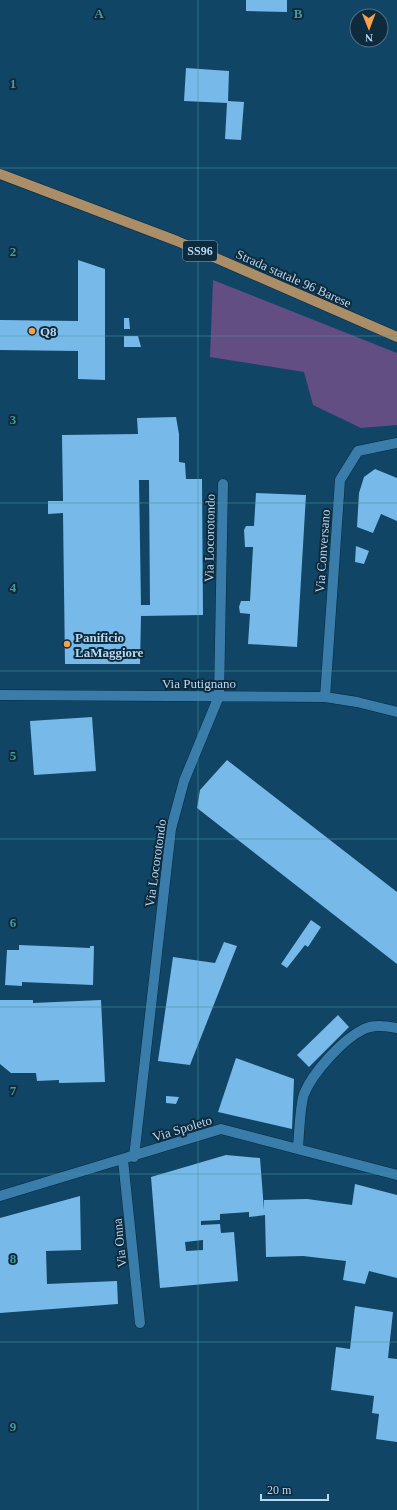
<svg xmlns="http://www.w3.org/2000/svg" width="397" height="1510" font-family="Georgia,serif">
  <rect width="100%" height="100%" fill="#104565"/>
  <!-- grass -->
  <path fill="#634e84" d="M213,280L397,353V425L361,428L313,405L304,372L210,357Z"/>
  <!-- building -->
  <path fill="#77b9e9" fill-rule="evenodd" d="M246,0H287V12L246,11Z
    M186,68L229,71L228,101L244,102L241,140L225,139L227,103L184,101Z
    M78,260L105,269V380L78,379V351L0,350V320L78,321Z
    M124,318H129L130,329H124Z
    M124,336H138L141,347H124Z
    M176,417L179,434V462L185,463L186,479H202L203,615L141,616L140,664H65L63,513L48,514V501H63L62,435L138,434L137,418ZM139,480H149L150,605H141Z
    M375,469L397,478V521L381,514L373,533L357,527L359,493L364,477Z
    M256,493L306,495L297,647L248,644L250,614L240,613L239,607L241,601H250L253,547H245L244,530L246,526H254Z
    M356,546L369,551L364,564L355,562Z
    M92,717L96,771L34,775L30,721Z
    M227,760L397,892V964L197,808L200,790Z
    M311,920L321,927L308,947L305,945L287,968L281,964Z
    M224,942L237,946L190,1065L158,1061L173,957L215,963Z
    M19,945L90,948V946H94L93,985L22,982V986L5,985L7,950H19Z
    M0,1000H33V1003L101,1000L105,1082L59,1083V1080L37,1081L36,1073H11L0,1064Z
    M338,1015L349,1027L309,1067L297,1055Z
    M236,1058L294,1079L292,1129L218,1112Z
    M166,1096L179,1097L176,1104L166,1103Z
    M226,1155L260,1158L264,1210V1200L307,1199L352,1205L355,1184L397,1195V1278L369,1271L365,1284L343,1280L346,1261L303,1256L266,1257L265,1215L249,1217V1212L220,1214V1220L201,1221V1225L220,1224L221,1233L234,1232L238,1281L160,1288L151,1177ZM203,1240V1250L186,1251L185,1242Z
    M80,1196L81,1250L46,1251L47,1284L117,1281L118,1304L0,1313V1218Z
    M355,1306L393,1312L388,1358L397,1359V1442L376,1439L379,1414L372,1413L374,1396L331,1390L336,1347L350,1349Z"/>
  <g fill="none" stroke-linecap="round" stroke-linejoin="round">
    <!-- minor casing -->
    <g stroke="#052a41" stroke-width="11">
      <path id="minor" d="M0,695L325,697L357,702L397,712
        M325,697L340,480L358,451L397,443
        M298,1149C299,1134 300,1106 304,1094C313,1072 343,1039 364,1029C374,1024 387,1026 397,1028
        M134,1157L171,829L184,781L219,696L223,484
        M123,1160L140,1323
        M0,1196L221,1129L397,1175"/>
    </g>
    <!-- major casing -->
    <g stroke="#052a41" stroke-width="11">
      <path id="major" d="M0,174L177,241L397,337"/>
    </g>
    <!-- minor -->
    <use href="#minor" stroke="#3b7daa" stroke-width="10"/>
    <!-- major -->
    <use href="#major" stroke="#ab8e68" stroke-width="10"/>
  </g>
  <!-- grid -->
  <path fill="none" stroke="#4a989c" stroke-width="1" stroke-opacity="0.55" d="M198,0V1510M0,168H397M0,336H397M0,503H397M0,671H397M0,839H397M0,1007H397M0,1174H397M0,1342H397"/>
  <!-- markers -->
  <g fill="#f9a04c" stroke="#0e2a3d" stroke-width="1.5">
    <circle cx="32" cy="331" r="4"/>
    <circle cx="67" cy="644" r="4"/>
  </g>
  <g text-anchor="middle" stroke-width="4" stroke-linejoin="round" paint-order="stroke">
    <!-- shield labels -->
    <rect fill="#0e2a3d" stroke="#85a4bb" stroke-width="1" x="183" y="241" width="34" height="20" rx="3"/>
    <g font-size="12" font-weight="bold" fill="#b8d8f1">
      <text x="200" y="255">SS96</text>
    </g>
    <!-- street labels -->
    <g font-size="13" fill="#b8d8f1" stroke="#0e2a3d">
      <text transform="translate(294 278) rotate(24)" y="5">Strada statale 96 Barese</text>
      <text transform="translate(209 538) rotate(-89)" y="5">Via Locorotondo</text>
      <text transform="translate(322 551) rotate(-86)" y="5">Via Conversano</text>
      <text x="199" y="688">Via Putignano</text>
      <text transform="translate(155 863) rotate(-82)" y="5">Via Locorotondo</text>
      <text transform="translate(182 1128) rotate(-17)" y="5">Via Spoleto</text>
      <text transform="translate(119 1243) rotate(-96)" y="5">Via Onna</text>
    </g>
    <!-- poi labels -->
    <g font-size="13" font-weight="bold" fill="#b8d8f1" stroke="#0e2a3d" text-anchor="start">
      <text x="40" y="336">Q8</text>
      <text x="75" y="642">Panificio<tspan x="75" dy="15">LaMaggiore</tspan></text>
    </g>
  </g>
  <g font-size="13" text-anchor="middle" font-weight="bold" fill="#4a989c" stroke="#0e2a3d" stroke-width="4" stroke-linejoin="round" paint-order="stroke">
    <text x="99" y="18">A</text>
    <text x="298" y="18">B</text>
    <text x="13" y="88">1</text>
    <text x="13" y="256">2</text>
    <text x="13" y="424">3</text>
    <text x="13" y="592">4</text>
    <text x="13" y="760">5</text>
    <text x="13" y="927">6</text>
    <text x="13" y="1095">7</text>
    <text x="13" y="1263">8</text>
    <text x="13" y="1431">9</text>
  </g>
  <!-- north arrow -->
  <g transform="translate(369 28) rotate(179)"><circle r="19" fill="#0e2a3d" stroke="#527085"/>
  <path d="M0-3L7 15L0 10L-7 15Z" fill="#f9a04c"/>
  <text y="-6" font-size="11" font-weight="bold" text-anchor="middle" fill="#b8d8f1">N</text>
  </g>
  <!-- scale -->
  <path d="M261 1494v6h67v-6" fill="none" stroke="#b8d8f1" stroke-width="2"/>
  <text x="267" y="1494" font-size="12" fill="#b8d8f1" stroke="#0e2a3d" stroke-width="3" paint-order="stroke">20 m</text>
</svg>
